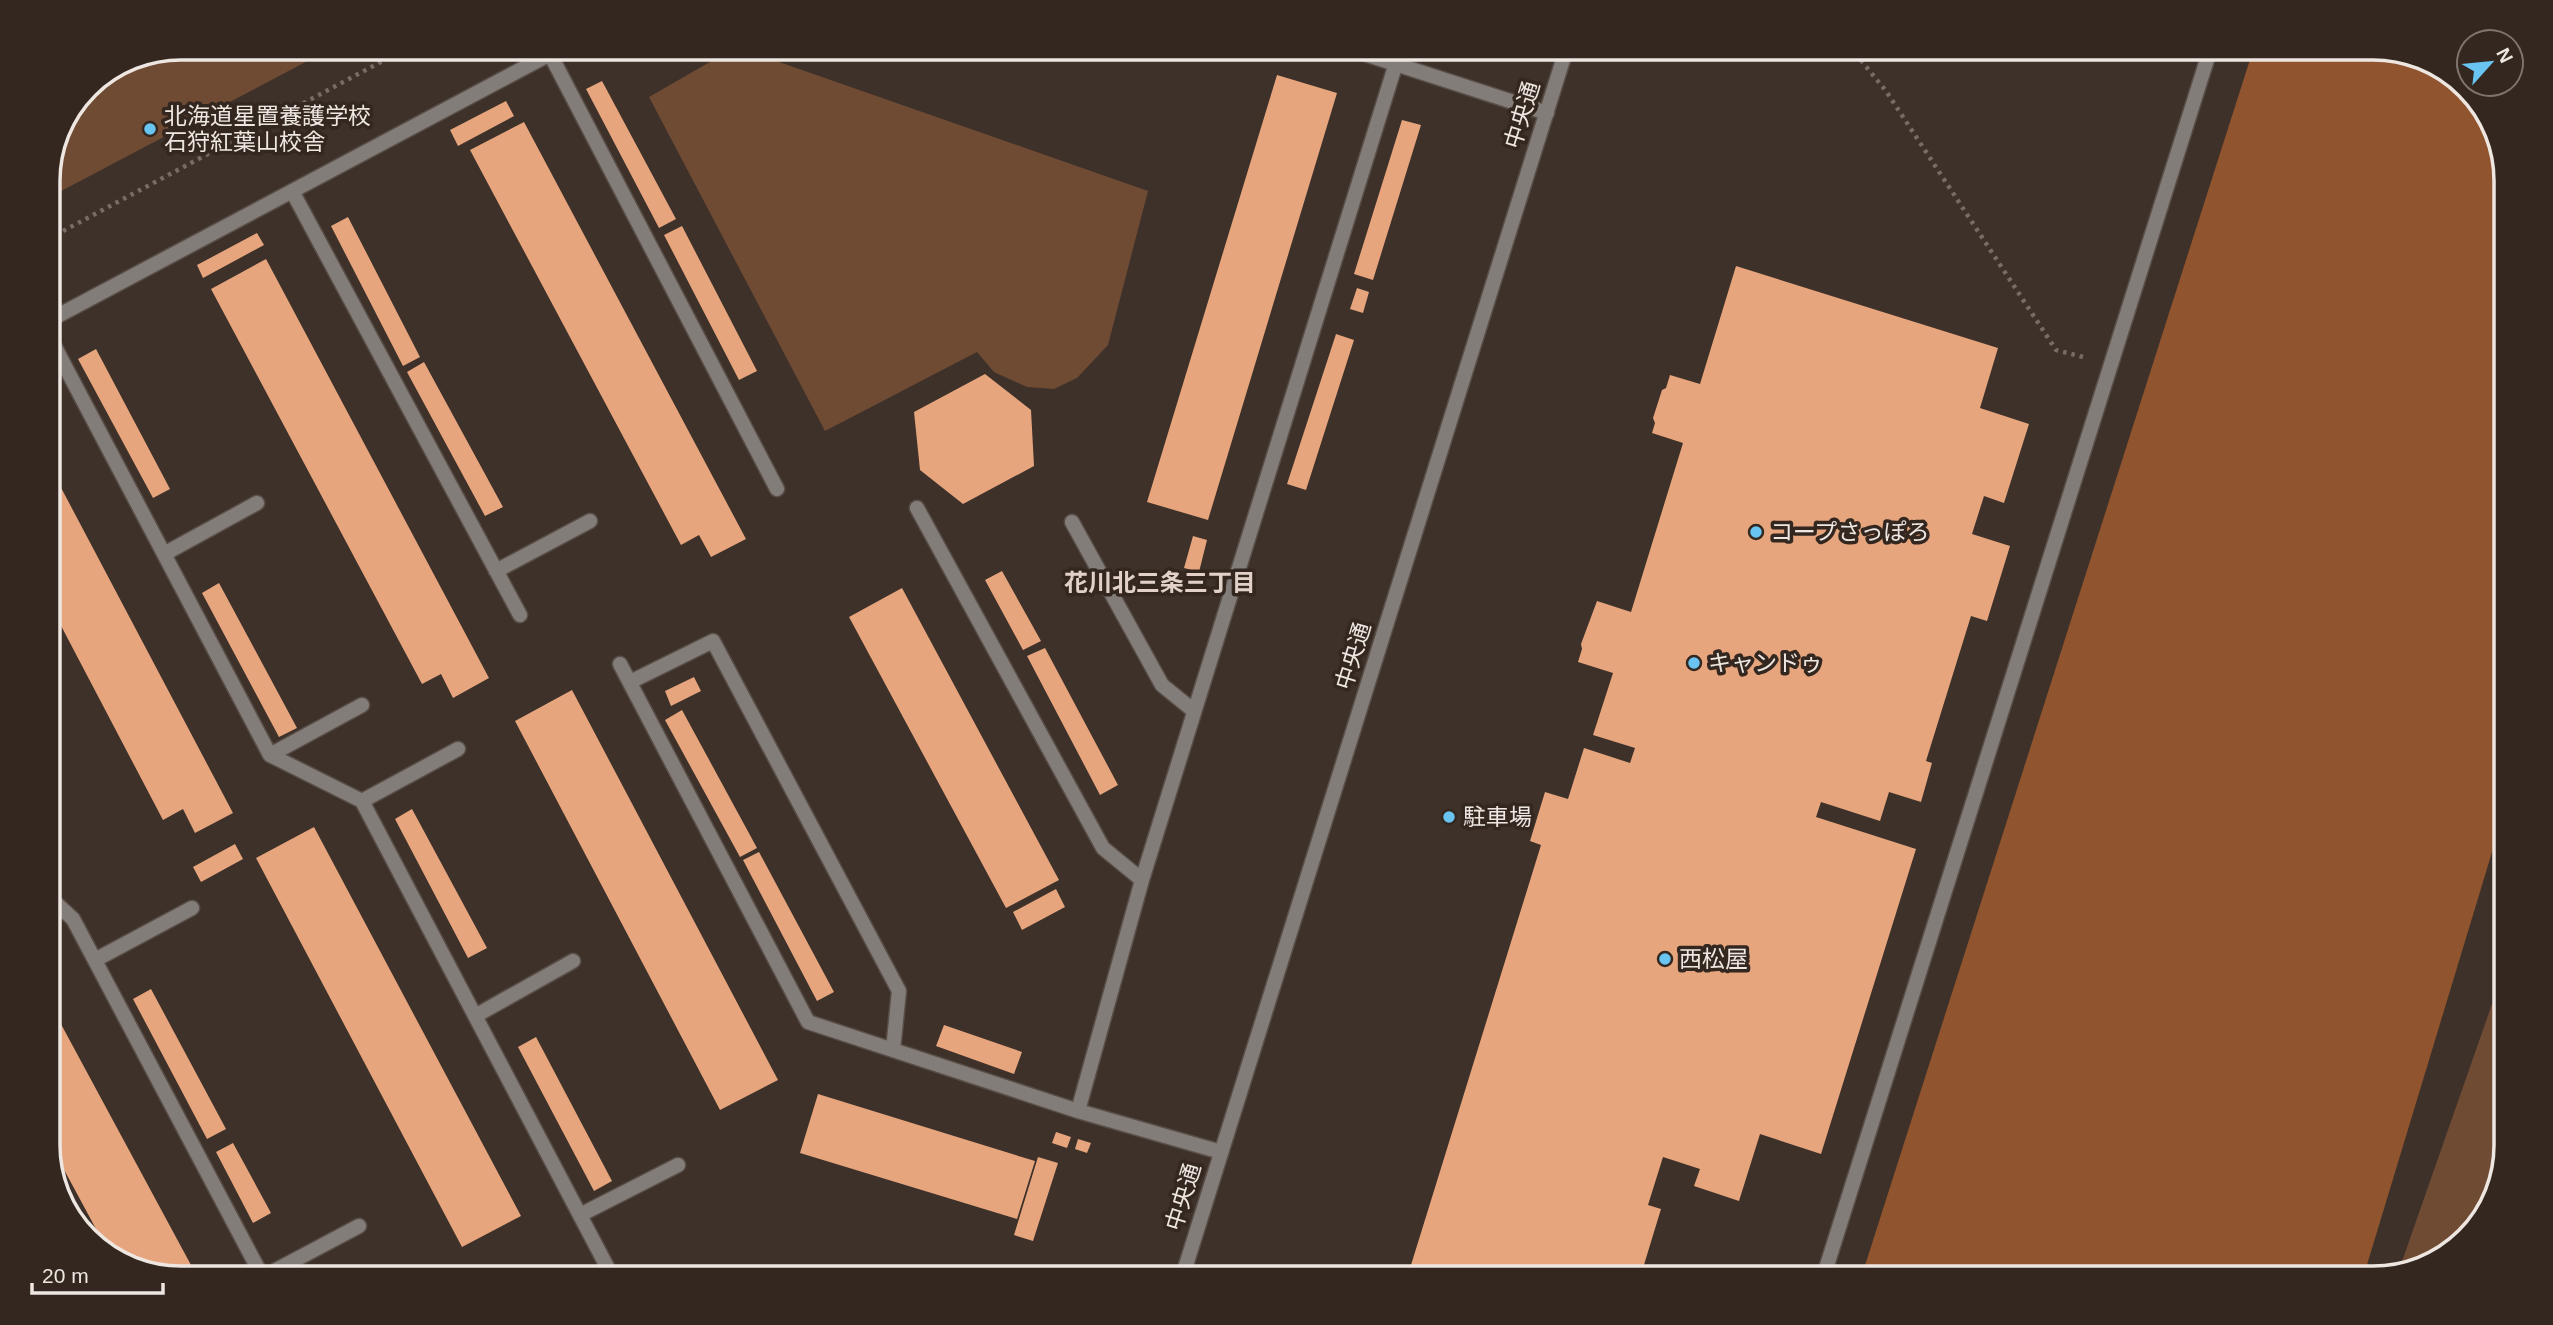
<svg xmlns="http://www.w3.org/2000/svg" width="2553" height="1325" font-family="Helvetica,'Noto Sans JP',sans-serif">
  <rect width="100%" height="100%" fill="#3d312a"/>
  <!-- green -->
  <path fill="#704b34" d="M180,47H334L48,198V172L86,86L130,57Z
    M736,47L1148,191L1108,345L1077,378L1054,389L1027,387L994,372L977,352L825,431L649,97Z
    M2506,964V1145L2492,1204L2446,1256L2399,1270Z"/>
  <!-- forest -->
  <path fill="#90542e" d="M2254,47H2373L2432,61L2484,107L2505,172L2506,806L2363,1278H1861Z"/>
  <!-- building -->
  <path fill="#e7a57d" d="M985,47H1029L1025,60Z
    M1096,47H1118L1116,54Z
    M1231,47H1262L1259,57Z
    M1277,75L1337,93L1208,520L1147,502Z
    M602,81L676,219L659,228L586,89Z
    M506,101L514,116L458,146L450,130Z
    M1402,120L1421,125L1373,280L1354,274Z
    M524,122L746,539L711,557L699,535L681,545L470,150Z
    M348,217L420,357L403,366L331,226Z
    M682,226L757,371L739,380L664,235Z
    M257,233L264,245L203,278L197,265Z
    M266,259L489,678L453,698L441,674L422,684L211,289Z
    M1736,266L1998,348L1980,408L2029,424L2004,503L1984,496L1972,534L2010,546L1987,621L1971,616L1926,761L1932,763L1921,802L1889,792L1880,821L1821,802L1816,817L1916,849L1821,1154L1760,1134L1739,1201L1694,1186L1700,1169L1663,1157L1648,1205L1661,1209L1640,1278H1407L1541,845L1530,841L1545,792L1568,799L1584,748L1630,763L1635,748L1593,735L1613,673L1578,662L1582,649L1581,644L1597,601L1631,612L1683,443L1652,433L1655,423L1653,418L1662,390L1666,388L1670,375L1700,384Z
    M1357,288L1369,292L1363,313L1350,309Z
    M1336,334L1354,340L1306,490L1287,484Z
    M96,349L170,489L153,498L78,359Z
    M424,362L503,507L485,516L407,372Z
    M985,374L1031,410L1034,466L963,504L920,470L914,412Z
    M48,463L233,813L195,833L183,809L163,820L48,601Z
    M1193,536L1207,540L1199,572L1184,568Z
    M1002,571L1041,641L1023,650L985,580Z
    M219,583L297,728L279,737L202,593Z
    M902,588L1059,880L1006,908L849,617Z
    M1045,648L1118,785L1100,795L1027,656Z
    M694,677L701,691L671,706L665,691Z
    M572,690L778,1080L720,1110L515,721Z
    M682,710L757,848L740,857L665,720Z
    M412,809L487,948L468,958L395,819Z
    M314,827L521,1216L462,1247L256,858Z
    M235,844L243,859L201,882L193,867Z
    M759,852L834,992L817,1001L743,860Z
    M1056,889L1065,907L1022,930L1013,912Z
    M151,989L226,1129L207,1139L133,999Z
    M48,1000L198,1278H180L121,1264L109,1253L48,1140Z
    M944,1025L1022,1052L1014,1074L936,1046Z
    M536,1037L612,1181L594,1191L518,1047Z
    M818,1094L1035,1161L1017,1219L800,1153Z
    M1056,1132L1071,1137L1067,1148L1052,1143Z
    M1078,1139L1091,1143L1087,1153L1075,1149Z
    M233,1143L271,1213L253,1223L216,1152Z
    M1038,1157L1058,1163L1033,1241L1014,1235Z"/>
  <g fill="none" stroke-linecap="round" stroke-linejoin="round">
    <!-- service casing -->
    <g stroke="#594e47" stroke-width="17">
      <path id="service" d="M1343,47L1547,113
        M550,54L777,489
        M292,191L520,615
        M48,321L563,47
        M48,334L270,755L362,801L613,1278
        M917,508L1103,848L1142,880
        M1072,522L1162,685L1194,711
        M164,554L257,503
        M496,571L590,521
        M620,664L808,1022L1078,1111L1221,1152
        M630,682L713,641L899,991L893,1050
        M270,755L362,705
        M362,801L458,749
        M48,896L73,919L263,1278
        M95,960L192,908
        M475,1016L573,961
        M1078,1111L1142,880L1401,47
        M580,1215L678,1165
        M263,1277L359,1226"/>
    </g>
    <!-- minor casing -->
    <g stroke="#594e47" stroke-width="17">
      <path id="minor" d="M1823,1278L2211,47"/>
    </g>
    <!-- tertiary casing -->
    <g stroke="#594e47" stroke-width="17">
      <path id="tertiary" d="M1182,1278L1567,47"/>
    </g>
    <!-- path -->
    <path stroke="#776c66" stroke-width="4.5" stroke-dasharray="3.5 5" stroke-linecap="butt" d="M1850,47L1886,91L2056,350L2083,357
      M48,239L409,47"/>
    <!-- service -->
    <use href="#service" stroke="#837d79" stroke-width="14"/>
    <!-- minor -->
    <use href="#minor" stroke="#837d79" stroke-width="14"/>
    <!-- tertiary -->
    <use href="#tertiary" stroke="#837d79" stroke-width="14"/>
  </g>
  <!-- markers -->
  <g fill="#69c4f1" stroke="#332720" stroke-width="2.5">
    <circle cx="150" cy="129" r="7"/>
    <circle cx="1756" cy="532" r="7"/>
    <circle cx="1694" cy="663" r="7"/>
    <circle cx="1449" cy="817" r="7"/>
    <circle cx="1665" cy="959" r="7"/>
  </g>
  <g text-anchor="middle" stroke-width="7" stroke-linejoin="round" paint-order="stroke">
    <!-- street labels -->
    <g font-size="23" fill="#eee6e1" stroke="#332720">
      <text transform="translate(1522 115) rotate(-73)" y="8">中央通</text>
      <text transform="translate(1353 656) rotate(-73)" y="8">中央通</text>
      <text transform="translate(1183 1197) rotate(-73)" y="8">中央通</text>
    </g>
    <!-- poi labels -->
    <g font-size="23" fill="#eee6e1" stroke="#332720" text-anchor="start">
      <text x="164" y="124">北海道星置養護学校<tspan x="164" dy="26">石狩紅葉山校舎</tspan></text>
      <text x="1770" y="540">コープさっぽろ</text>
      <text x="1708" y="671">キャンドゥ</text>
      <text x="1463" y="825">駐車場</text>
      <text x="1679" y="967">西松屋</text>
    </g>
    <!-- neighbourhood labels -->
    <g font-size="24" font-weight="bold" fill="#e1d1c8" stroke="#332720">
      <text x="1160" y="591">花川北三条三丁目</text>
    </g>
  </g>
  <!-- crop -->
  <path d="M0 0H2553V1325H0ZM181 60H2373A121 121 0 0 1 2494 181V1145A121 121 0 0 1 2373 1266H181A121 121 0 0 1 60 1145V181A121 121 0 0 1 181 60Z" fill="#332720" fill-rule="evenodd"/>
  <path fill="none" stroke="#eee6e1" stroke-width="3.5" d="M181 60H2373A121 121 0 0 1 2494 181V1145A121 121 0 0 1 2373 1266H181A121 121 0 0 1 60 1145V181A121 121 0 0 1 181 60Z"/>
  <!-- north arrow -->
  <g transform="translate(2490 63) rotate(63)"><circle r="33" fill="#332720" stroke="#7e736d" stroke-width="2"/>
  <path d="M0-5L12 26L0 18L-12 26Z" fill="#69c4f1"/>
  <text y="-10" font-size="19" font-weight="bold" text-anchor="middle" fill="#eee6e1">N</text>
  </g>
  <!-- scale -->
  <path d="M32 1283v10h131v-10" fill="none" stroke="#eee6e1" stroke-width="3.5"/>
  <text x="42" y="1283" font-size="21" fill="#eee6e1" stroke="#332720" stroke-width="5" paint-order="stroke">20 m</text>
</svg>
